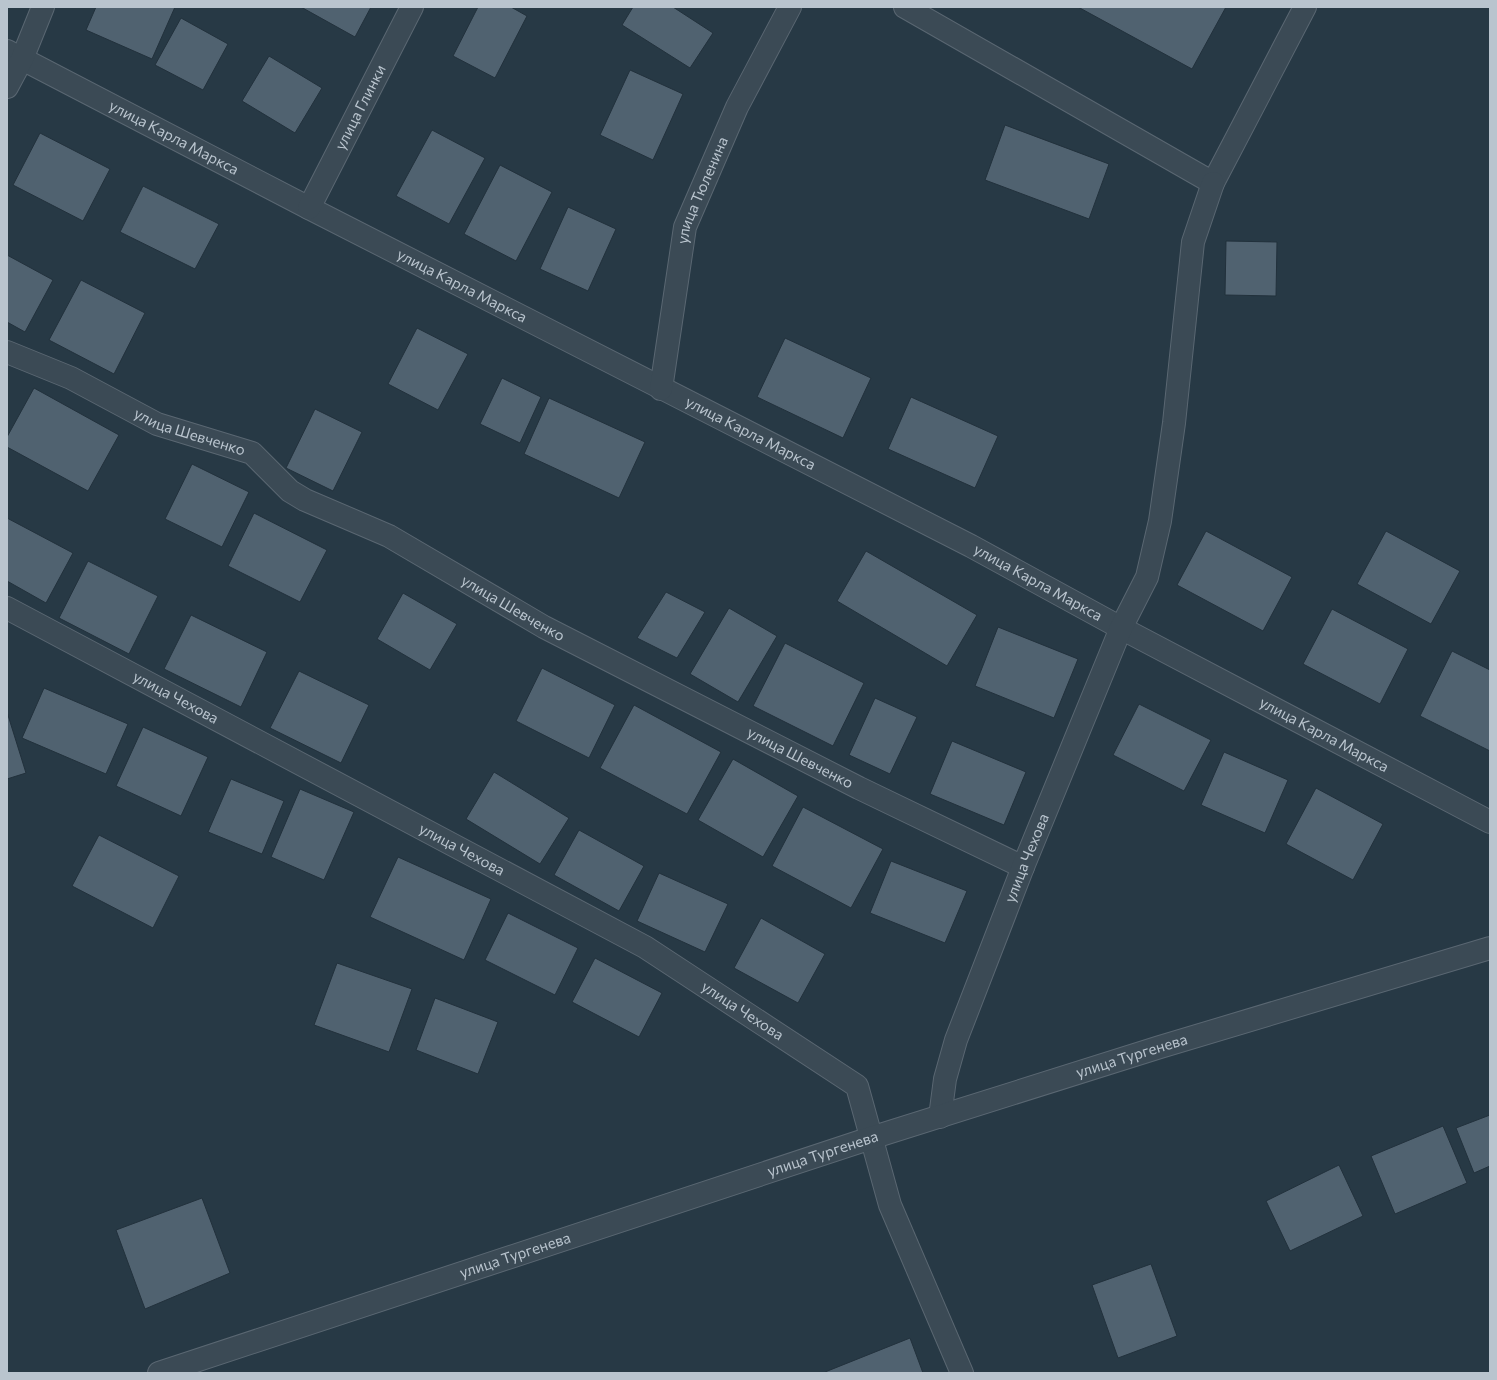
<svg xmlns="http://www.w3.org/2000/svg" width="1497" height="1380" font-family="Commissioner,sans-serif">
  <rect width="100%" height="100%" fill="#273945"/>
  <!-- building -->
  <path fill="#506270" stroke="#22313c" d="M96,7H175L152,59L86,30Z
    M301,7H371L355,37Z
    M478,7H511L527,16L495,78L453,56Z
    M633,7H673L713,33L690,68L622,25Z
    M1078,7H1226L1192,69Z
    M181,18L228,44L203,90L155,65Z
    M269,56L322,88L295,133L242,101Z
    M630,70L683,94L653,160L600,135Z
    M1005,125L1109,164L1089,219L985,180Z
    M432,130L485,158L449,224L396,196Z
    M40,133L110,169L83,221L13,185Z
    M500,165L552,192L516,261L464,234Z
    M143,186L219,224L195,269L120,232Z
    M568,207L616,229L588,291L540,269Z
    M1226,241L1277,242L1276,296L1225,295Z
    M7,255L53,280L25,332L7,322Z
    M81,280L145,313L114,374L49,340Z
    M417,328L468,354L438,410L388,384Z
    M785,338L871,378L843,438L757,397Z
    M502,378L541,397L520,443L480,424Z
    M34,388L119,435L88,491L7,447V437Z
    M911,397L998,436L975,488L888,449Z
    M549,398L645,442L619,498L524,454Z
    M315,409L362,432L333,491L286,468Z
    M192,464L249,492L222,547L165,519Z
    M254,513L327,550L300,602L228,566Z
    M7,518L73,553L46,603L7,581Z
    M1206,531L1292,577L1263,631L1177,585Z
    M1386,531L1460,571L1431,624L1357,584Z
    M866,551L977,615L947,666L837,601Z
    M88,561L158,596L129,654L59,618Z
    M666,592L705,612L677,658L637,638Z
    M403,593L457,624L430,670L377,639Z
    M729,608L777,636L738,702L690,674Z
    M1332,609L1408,649L1380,704L1303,664Z
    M191,615L267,652L241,707L164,669Z
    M998,627L1078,659L1054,718L975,686Z
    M785,643L864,683L833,746L753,706Z
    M1452,651L1490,670V751L1420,716Z
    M542,668L615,705L589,758L516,721Z
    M299,671L369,705L341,763L270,728Z
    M44,688L128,724L106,774L22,738Z
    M875,698L917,717L890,774L849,755Z
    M1139,704L1211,740L1184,791L1113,755Z
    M634,705L721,752L687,814L600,768Z
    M7,712L26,773L7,779Z
    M143,727L208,757L181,816L116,786Z
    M952,741L1026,772L1004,825L930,794Z
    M1224,752L1288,780L1265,833L1201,805Z
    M733,759L798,796L763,857L698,820Z
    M494,772L569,818L540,864L466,819Z
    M231,779L284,801L262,854L208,832Z
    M1316,788L1383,824L1353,880L1286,844Z
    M300,789L354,812L324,880L271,857Z
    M803,807L883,849L851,908L772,866Z
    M579,830L644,866L619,911L554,875Z
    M99,835L179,876L153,928L72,886Z
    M398,857L491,899L464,960L370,917Z
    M891,861L967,891L945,943L870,913Z
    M659,873L728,904L705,952L637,921Z
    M508,913L578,948L555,995L485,960Z
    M761,918L825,954L798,1003L734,968Z
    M595,958L662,993L639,1037L572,1002Z
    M337,963L412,989L389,1052L314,1025Z
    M435,998L498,1022L478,1074L416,1050Z
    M1490,1115V1166L1474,1173L1456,1128Z
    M1443,1126L1467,1183L1395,1214L1371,1156Z
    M1339,1165L1363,1216L1290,1251L1266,1201Z
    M202,1198L230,1273L145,1309L116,1230Z
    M1151,1264L1177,1336L1118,1358L1092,1285Z
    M910,1338L923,1373H825V1372Z"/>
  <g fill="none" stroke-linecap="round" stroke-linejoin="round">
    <!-- minor casing -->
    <g stroke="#5a6772" stroke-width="24">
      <g id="minor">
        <path d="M905,7L1213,183L1305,7"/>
        <path id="s1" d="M7,51L309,208L971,546L1121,628L1490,822"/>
        <path d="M7,87L22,59L43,7"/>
        <path id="s2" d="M309,208L412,7"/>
        <path id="s3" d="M7,352L71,378L157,424L252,453L290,491L305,500L389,536L544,627L859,788L1023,867"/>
        <path id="s4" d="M661,389L685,227L737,107L790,7"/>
        <path id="s5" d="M7,608L645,947L857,1086L890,1205L962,1373"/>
        <path id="s6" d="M940,1117L945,1079L956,1040L1023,867L1121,628L1147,577L1160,521L1174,423L1193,242L1213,183"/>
        <path id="s7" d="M159,1373L871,1138L1160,1047L1490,948"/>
      </g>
    </g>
    <!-- minor -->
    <use href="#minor" stroke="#3b4a55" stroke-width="22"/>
  </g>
  <g text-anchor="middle" stroke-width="3.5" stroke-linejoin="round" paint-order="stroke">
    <!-- street labels -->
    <g font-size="15" fill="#b9c4ce" stroke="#202f3a">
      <text dy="5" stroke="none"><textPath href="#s2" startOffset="113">улица Глинки</textPath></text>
      <text dy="5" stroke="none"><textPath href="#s1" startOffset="188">улица Карла Маркса</textPath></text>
      <text dy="5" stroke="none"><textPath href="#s4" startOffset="204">улица Тюленина</textPath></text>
      <text dy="5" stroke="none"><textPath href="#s1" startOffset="512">улица Карла Маркса</textPath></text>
      <text dy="5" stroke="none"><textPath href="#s3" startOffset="200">улица Шевченко</textPath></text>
      <text dy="5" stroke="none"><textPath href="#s1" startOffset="836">улица Карла Маркса</textPath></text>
      <text dy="5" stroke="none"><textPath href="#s1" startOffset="1160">улица Карла Маркса</textPath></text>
      <text dy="5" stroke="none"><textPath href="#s3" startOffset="572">улица Шевченко</textPath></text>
      <text dy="5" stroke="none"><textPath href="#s5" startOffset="191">улица Чехова</textPath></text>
      <text dy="5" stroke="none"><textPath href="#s1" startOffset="1484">улица Карла Маркса</textPath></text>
      <text dy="5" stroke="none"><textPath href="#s3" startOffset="896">улица Шевченко</textPath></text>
      <text dy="5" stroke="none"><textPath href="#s5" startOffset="515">улица Чехова</textPath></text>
      <text dy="5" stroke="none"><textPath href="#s6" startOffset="274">улица Чехова</textPath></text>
      <text dy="5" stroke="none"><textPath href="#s5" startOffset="839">улица Чехова</textPath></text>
      <text dy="5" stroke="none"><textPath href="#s7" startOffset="1023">улица Тургенева</textPath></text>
      <text dy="5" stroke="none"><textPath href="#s7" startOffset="699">улица Тургенева</textPath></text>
      <text dy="5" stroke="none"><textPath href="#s7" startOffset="375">улица Тургенева</textPath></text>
    </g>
  </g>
  <!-- border -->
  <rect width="1497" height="1380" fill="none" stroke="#b9c4ce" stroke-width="16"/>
</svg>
